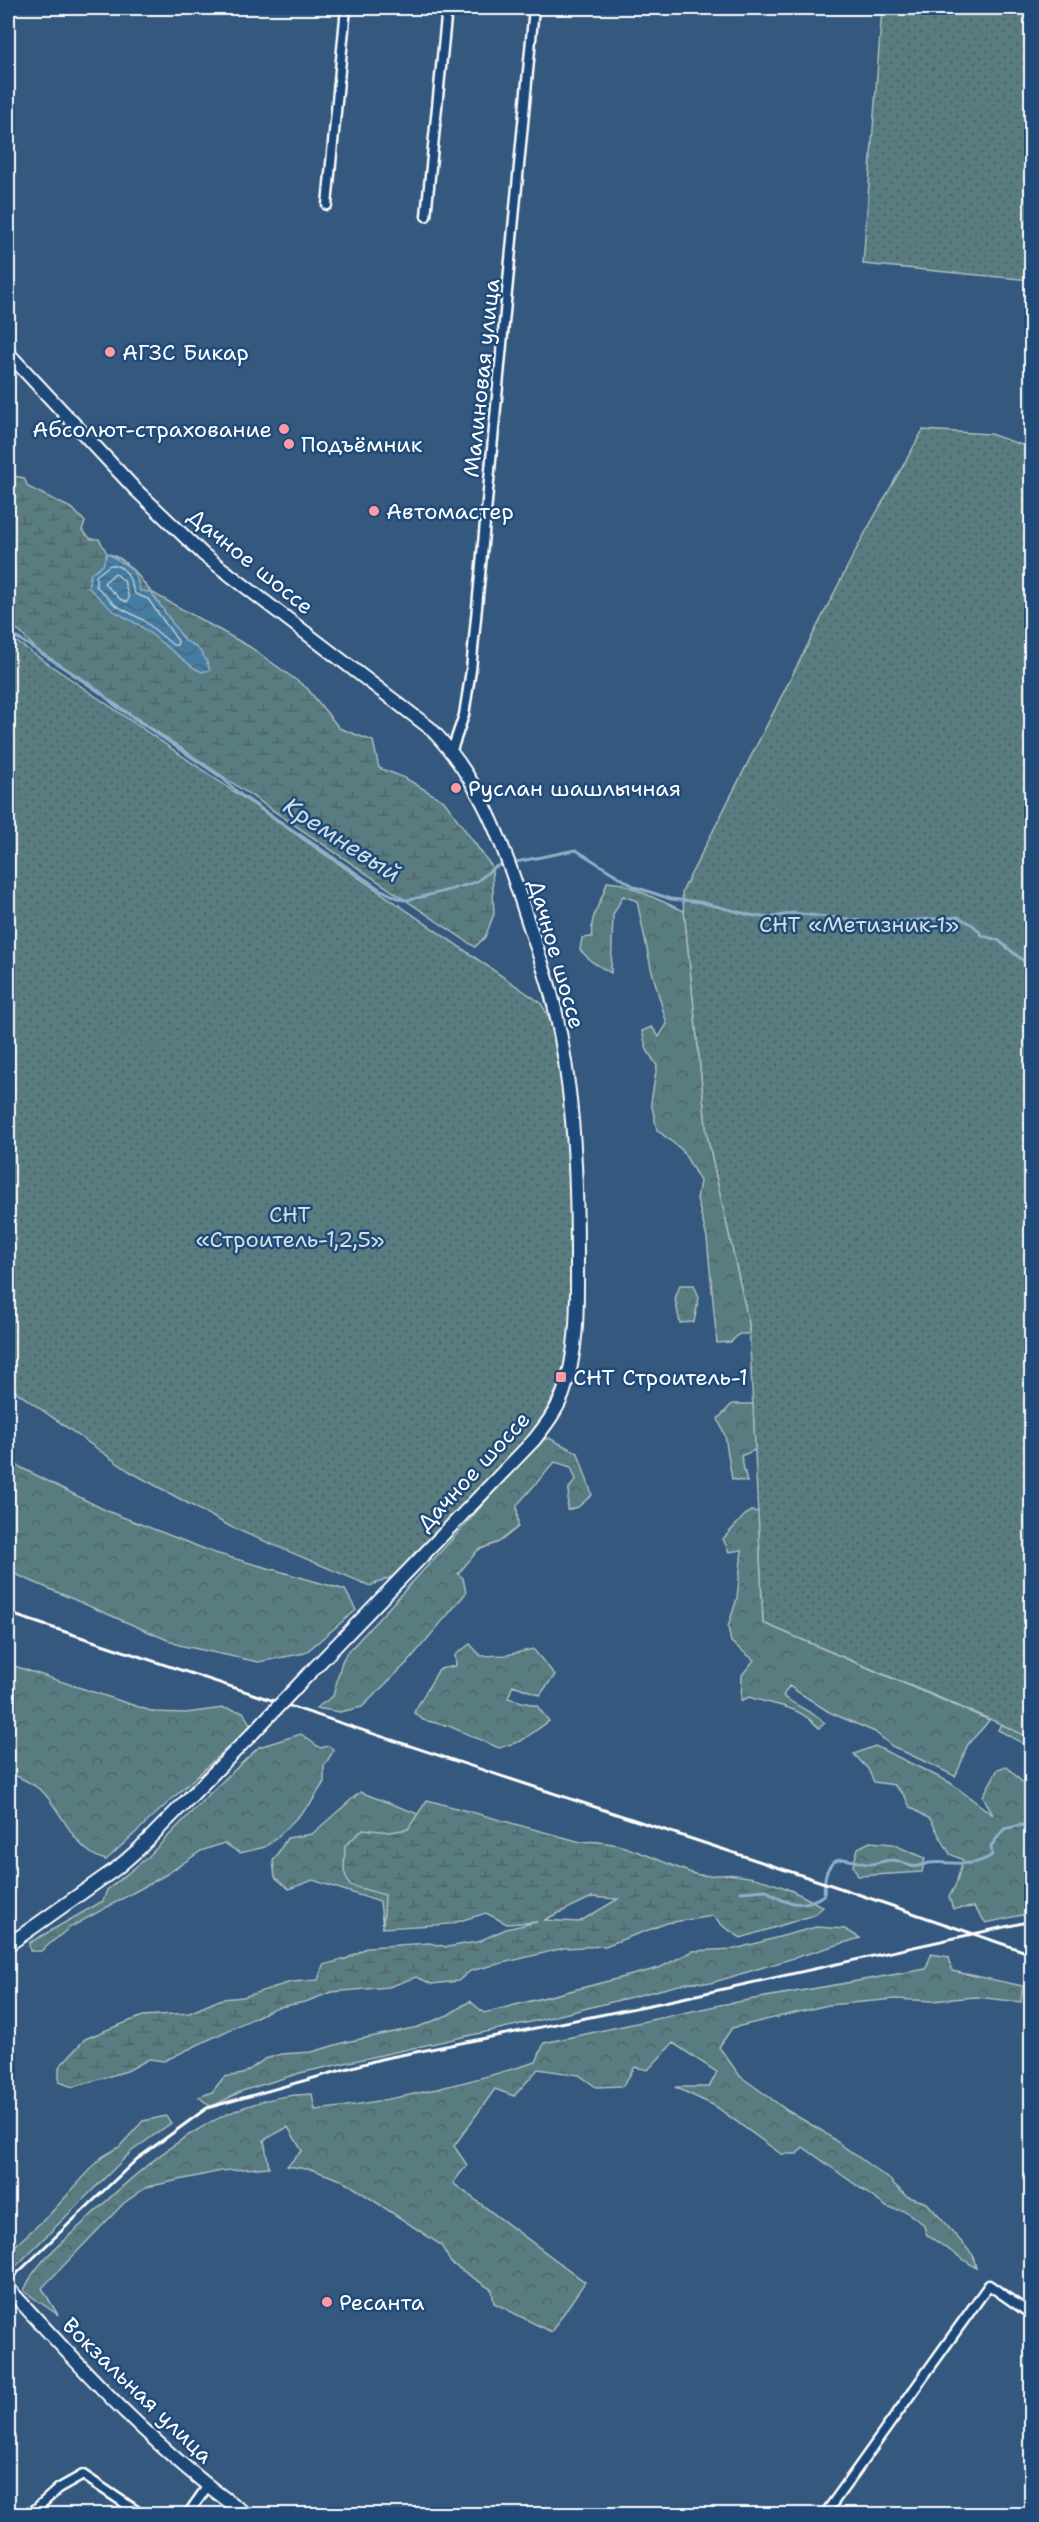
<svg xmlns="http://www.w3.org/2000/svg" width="1039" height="2522" font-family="'Shantell Sans',sans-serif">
  <defs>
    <pattern id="grass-dots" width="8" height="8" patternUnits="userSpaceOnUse" patternTransform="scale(1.5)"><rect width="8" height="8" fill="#597b80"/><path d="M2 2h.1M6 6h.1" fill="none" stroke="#526466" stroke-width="1.8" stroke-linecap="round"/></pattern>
    <pattern id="forest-crowns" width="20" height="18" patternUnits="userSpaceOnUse" patternTransform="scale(1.5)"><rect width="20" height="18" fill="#597b80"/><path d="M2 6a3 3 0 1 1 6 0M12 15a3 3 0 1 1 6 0" fill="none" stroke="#526466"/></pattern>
    <pattern id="wetland-marsh" width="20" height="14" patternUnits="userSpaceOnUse" patternTransform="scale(1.5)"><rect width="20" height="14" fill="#597b80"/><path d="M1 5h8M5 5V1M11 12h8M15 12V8" fill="none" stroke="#526466"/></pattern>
    <pattern id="water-waves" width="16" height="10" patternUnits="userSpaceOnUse" patternTransform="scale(1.5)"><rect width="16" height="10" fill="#457ca1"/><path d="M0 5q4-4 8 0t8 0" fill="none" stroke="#486476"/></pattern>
  </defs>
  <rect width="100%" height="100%" fill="#34587e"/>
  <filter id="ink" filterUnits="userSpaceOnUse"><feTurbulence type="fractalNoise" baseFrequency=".0167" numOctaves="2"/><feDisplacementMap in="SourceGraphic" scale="12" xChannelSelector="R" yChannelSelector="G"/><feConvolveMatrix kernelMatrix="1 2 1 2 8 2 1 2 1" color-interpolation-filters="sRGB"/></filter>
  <g filter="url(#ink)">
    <!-- grass -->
    <path fill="url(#grass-dots)" stroke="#acbdc0" stroke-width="1.5" d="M882,8H1031V280L863,264Z
      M923,430L990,434L1031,448V1739L1001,1724L763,1623L749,1324L707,1136L682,892L859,544Z
      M8,636L541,1003L553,1026L570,1146L574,1312L561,1380L536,1431L394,1576L370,1586L231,1527L129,1471L8,1386Z"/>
    <!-- forest -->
    <path fill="url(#forest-crowns)" stroke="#acbdc0" stroke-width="1.5" d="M607,882L623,884L684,911L707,1136L749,1324V1334H739L731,1342L717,1343L707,1238L697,1199L700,1181L682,1150L657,1130L651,1102L657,1066L647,1050L642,1031L652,1027L659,1037L667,1024L651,968L637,901L623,896L613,915L611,973L592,962L580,950L582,938L592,937C589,915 602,903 607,882Z
      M680,1285H694L699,1297L694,1322L680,1323L675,1299Z
      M732,1404H753L755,1450L741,1456L747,1482L732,1479L725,1436L718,1419Z
      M549,1438L578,1453L592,1495L578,1507L567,1510L569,1488L576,1480L571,1467L555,1462L517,1505L518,1527L499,1542L478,1550L458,1574L463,1578L466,1593L407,1663L362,1707L340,1712L316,1708L333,1696L342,1661L347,1653L466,1524L536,1442Z
      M8,1461L107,1511L215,1553L345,1590L356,1610L305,1653L258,1662L179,1645L8,1571Z
      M752,1511L758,1512L763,1623L989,1720C983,1729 976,1735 969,1743C963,1751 962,1766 955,1776L892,1746L875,1732L829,1712L789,1686L783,1696C797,1707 812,1711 825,1723L819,1728C796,1704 778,1707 749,1697L741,1701L742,1675L754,1660L731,1642L728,1627L737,1598L742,1550L729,1552L723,1539L745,1515Z
      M470,1644L481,1656L507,1655L533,1649L555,1675L540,1695L513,1685L508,1698L537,1706L549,1721L521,1741L499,1748L449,1726L423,1720L414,1712L439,1669L456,1666L455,1655Z
      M8,1664L154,1712L186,1713L223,1708L243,1712L251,1726L106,1860C75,1852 64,1815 44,1793C35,1784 19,1777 8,1772Z
      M1001,1724L1031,1739V1748L998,1730Z
      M301,1734L320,1748L329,1746L334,1750L324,1766V1782L311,1803L283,1832L265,1847L240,1853L224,1843L201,1851L167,1874L69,1928L41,1951H30L29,1943L103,1901L107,1890L148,1857L208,1795L259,1747Z
      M875,1746L949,1782L993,1815L983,1796L998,1769L1006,1766L1022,1782L1031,1785V1913L986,1923L974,1907L953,1909L949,1897L956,1884L963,1860L950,1854L930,1819L910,1807L904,1795L894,1785L874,1782L868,1769L854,1754Z
      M360,1792L447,1825L383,1917V1928L380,1902L313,1880L289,1889L275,1877L273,1861L287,1838L312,1834Z
      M870,1842L892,1844L925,1858L922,1872L858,1876L853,1866L858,1848Z
      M816,1927L845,1929L860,1938L711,1983L691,1982L544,2019L300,2073L242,2091L211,2107L199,2097L212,2092L224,2077L243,2074L265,2059L282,2054L312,2052L346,2042L418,2027L448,2015L470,2001L484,2013L659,1968L693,1951L735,1949Z
      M931,1954L949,1957L952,1971L1023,1986L1021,2002L976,1997L932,2001L896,1999L828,2005L732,2028L719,2047L740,2076L788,2111L822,2131L890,2180L906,2196L927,2203L973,2255L976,2268L927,2235L923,2224L905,2211L888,2208L803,2147L797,2154H781L715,2106L675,2087H709L717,2072L673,2043L648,2070L635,2067L623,2086L596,2087L579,2075L538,2069L514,2096L495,2089L454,2146L467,2165L453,2183L585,2282L551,2332L494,2303L492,2290L451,2263L441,2245L344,2181L313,2170L287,2166L302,2151L288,2127L264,2140L269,2167L221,2171L147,2187L124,2203L42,2288L58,2315L24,2291C35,2262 62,2243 83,2223C146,2163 220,2095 312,2094L315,2110C390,2102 464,2084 536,2062L544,2043L720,2005L926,1969Z
      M166,2116L171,2123L132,2151L12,2270L8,2263V2252L49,2215L102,2157L119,2147L143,2121Z"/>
    <!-- wetland -->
    <path fill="url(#wetland-marsh)" stroke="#acbdc0" stroke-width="1.5" fill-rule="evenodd" d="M13,476L24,478L28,487L73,509L85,522L82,530L91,539H99L107,553L121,559L136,573L151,592L250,647L307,688L339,728L373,741L379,768L405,778L444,801L492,867L494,914L485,937L475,947L39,652L8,620V482Z
      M427,1800L581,1842C621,1838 658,1862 695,1874C708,1878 724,1873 737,1875C769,1879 795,1891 823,1907L814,1915L741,1938L724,1927L713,1916L667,1923L605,1946L564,1948L470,1971L458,1981L432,1984L416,1977L389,1987L332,1992L305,2002L275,2008L164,2061L149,2059L127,2071L73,2087L59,2082V2067L85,2039L109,2029L143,2016L189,2013L222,1999L243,1997L291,1982L318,1980L323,1965L346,1959L368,1947L429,1943L447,1947L477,1942L506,1929L537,1922L507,1924L486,1913L450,1924L383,1928L385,1895L349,1885L344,1871L345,1846L363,1829L390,1832L408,1829ZM592,1897L618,1899L579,1922L544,1920Z"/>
    <!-- water -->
    <path fill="url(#water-waves)" stroke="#8fb0c7" stroke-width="1.5" d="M107,553C126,567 135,564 140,591L151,592L185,641C199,646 206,657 210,670L202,672L194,668L139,625L112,610L88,587L91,573L103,565Z"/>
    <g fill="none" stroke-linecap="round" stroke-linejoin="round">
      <!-- shore -->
      <path stroke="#b5cbd9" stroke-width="1.5" d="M110,565C128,565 130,580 135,594L148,599L178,641L177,645H173L143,620L115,605L96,586V576Z
        M115,573L124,581L129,598L127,602L120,599L104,583Z"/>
      <!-- stream -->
      <path stroke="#8fb0c7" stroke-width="3" d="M8,632L93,686L116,706L221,777L241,795L381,890C388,893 396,898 403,900C409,901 470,885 477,881C489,874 489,867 504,864
        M511,863L576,850L635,887L671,899L700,902L750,915L769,918L793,913L879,923L958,917L973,925L983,936L998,940L1032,968
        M741,1892L766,1890C784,1905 803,1909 824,1895C825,1884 823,1873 832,1864C841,1854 856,1863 867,1864C875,1865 885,1859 894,1860C901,1861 905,1864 911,1866C918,1868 924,1864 929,1863C953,1860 970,1870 992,1855L991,1846L1004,1829L1022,1825L1032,1828"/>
      <!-- minor casing -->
      <g stroke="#fff" stroke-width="13">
        <path id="minor" d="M327,205L346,8
          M426,216L447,8
          M452,750L464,715L471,670L534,8
          M30,2514L58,2489L83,2475L141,2514
          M188,2514L207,2487
          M825,2514L989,2285L1032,2315"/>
      </g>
      <!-- secondary casing -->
      <g stroke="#fff" stroke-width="16">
        <path id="secondary" d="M8,353L135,489L204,555L430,728C479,778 502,840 523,906C532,935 543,964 551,993C573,1077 577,1168 577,1255C577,1301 579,1350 563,1394C556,1412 545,1426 534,1440L304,1679
          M8,1945L117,1868L139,1849L253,1733
          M8,2288C82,2369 156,2451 246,2514"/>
      </g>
      <!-- minor -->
      <use href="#minor" stroke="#1f4a7a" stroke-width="8"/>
      <!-- secondary -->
      <use href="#secondary" stroke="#1f4a7a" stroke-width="12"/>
      <!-- rail -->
      <path stroke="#fff" stroke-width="3" d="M8,1613L840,1888L1032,1954
        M8,2282L137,2159L207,2108L381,2059L660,2003L1032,1921"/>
      <!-- secondary-bridge casing -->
      <g stroke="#fff" stroke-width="16" stroke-linecap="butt">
        <path id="secondary-bridge" d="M253,1733L304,1679"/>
      </g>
      <!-- secondary-bridge -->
      <use href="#secondary-bridge" stroke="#1f4a7a" stroke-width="12"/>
    </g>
  </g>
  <!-- markers -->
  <g fill="#ff9aa2" stroke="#1f4a7a" stroke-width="2">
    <circle cx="110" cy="352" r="6"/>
    <circle cx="284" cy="429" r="6"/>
    <circle cx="289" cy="444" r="6"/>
    <circle cx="374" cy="511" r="6"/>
    <circle cx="456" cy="788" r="6"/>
    <rect x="555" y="1371" width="12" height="12" rx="3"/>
    <circle cx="327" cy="2302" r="6"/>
  </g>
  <g text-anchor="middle" stroke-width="5" stroke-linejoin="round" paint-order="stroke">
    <!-- poi labels -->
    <g font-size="22" fill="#fff" stroke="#1f4a7a" text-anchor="start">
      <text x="122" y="360">АГЗС Бикар</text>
      <text x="272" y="437" text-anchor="end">Абсолют-страхование</text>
      <text x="301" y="452">Подъёмник</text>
      <text x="386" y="519">Автомастер</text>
      <text x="468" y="796">Руслан шашлычная</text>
      <text x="573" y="1385">СНТ Строитель-1</text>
      <text x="339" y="2310">Ресанта</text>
    </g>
    <!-- street labels -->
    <g font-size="22" fill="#fff" stroke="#1f4a7a">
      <text transform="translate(481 378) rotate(-84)" y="8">Малиновая улица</text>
      <text transform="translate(251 561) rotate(39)" y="8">Дачное шоссе</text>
      <text transform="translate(557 954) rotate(74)" y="8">Дачное шоссе</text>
      <text transform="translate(473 1471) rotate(-47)" y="8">Дачное шоссе</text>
      <text transform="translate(138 2390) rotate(44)" y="8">Вокзальная улица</text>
    </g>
    <!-- park labels -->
    <g font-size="22" fill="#d6dedf" stroke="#1f4a7a">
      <text x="859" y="932">СНТ «Метизник-1»</text>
      <text x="290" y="1222">СНТ<tspan x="290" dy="25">«Строитель-1,2,5»</tspan></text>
    </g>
    <!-- water labels -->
    <g font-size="24" font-style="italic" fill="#d0dee8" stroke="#1f4a7a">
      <text transform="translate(342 840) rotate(33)" y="8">Кремневый</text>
    </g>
  </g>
  <!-- margin -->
  <rect width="1039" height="2522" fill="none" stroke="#1f4a7a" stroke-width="30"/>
  <rect x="15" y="15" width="1009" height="2492" fill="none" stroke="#fff" stroke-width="2" filter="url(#ink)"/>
</svg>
